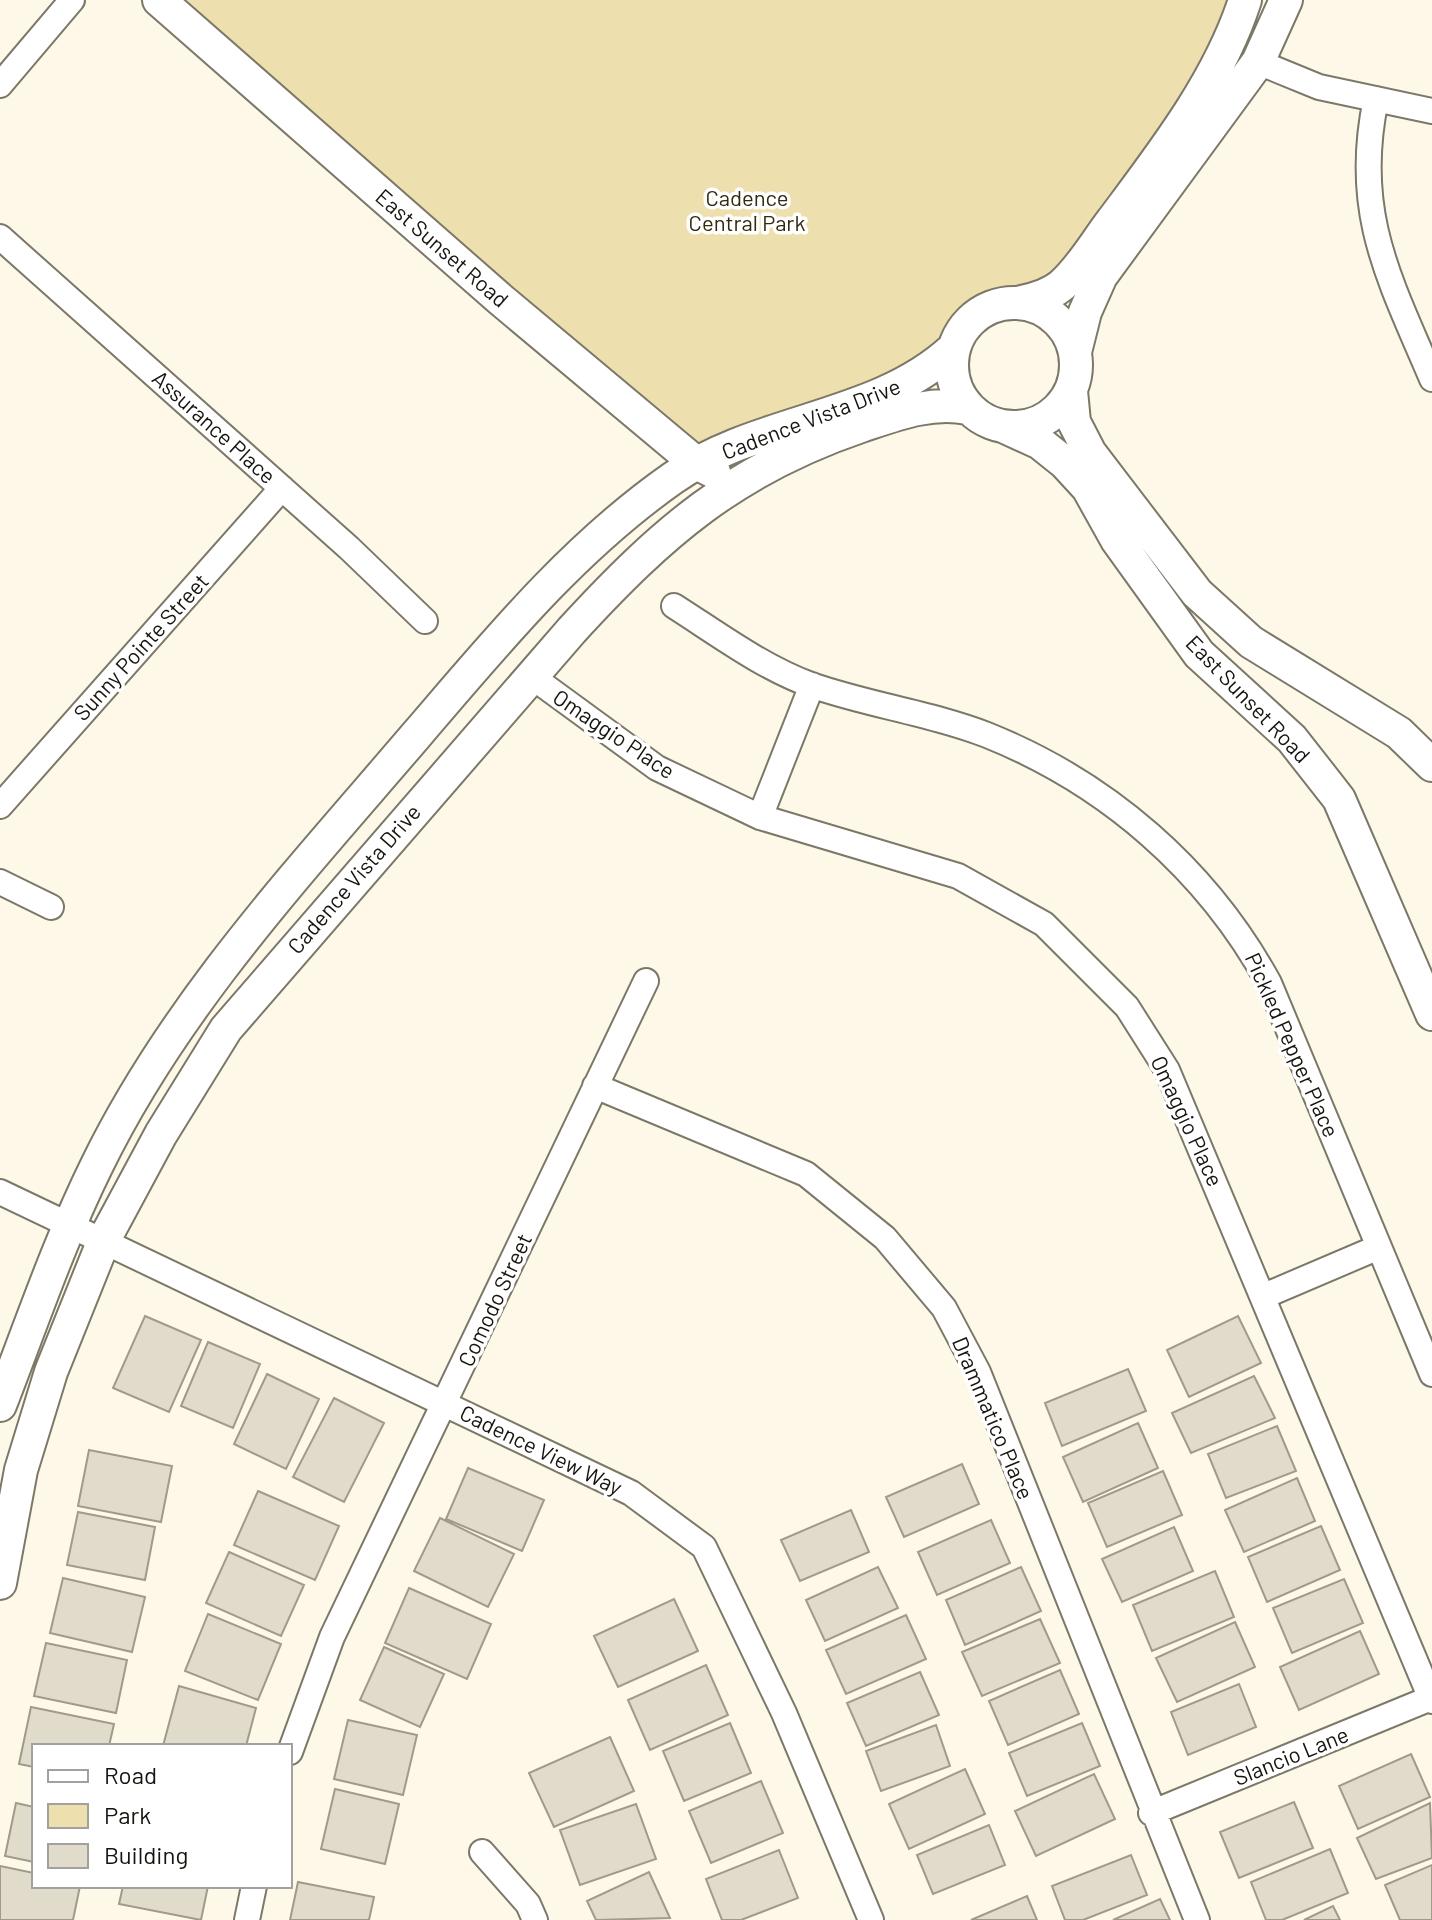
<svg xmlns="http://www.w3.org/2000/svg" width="1432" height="1920" font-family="Barlow,sans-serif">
  <rect width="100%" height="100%" fill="#fdf8e7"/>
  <!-- green -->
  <path fill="#eedfaf" d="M183,0H1231C1192,103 1115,191 1052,279L1032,293L996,299L973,311L941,348L909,372L704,453Z"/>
  <!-- building -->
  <path fill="#e0dbca" stroke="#9f9a8a" stroke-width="2" d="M145,1316L201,1340L169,1412L113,1388Z
    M1238,1316L1261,1363L1189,1397L1167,1350Z
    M208,1342L260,1364L233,1428L181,1406Z
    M1128,1369L1146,1411L1062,1446L1045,1403Z
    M267,1374L319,1399L286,1469L234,1444Z
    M1254,1376L1275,1418L1191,1453L1172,1413Z
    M334,1398L384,1423L344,1502L293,1477Z
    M1138,1423L1158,1468L1083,1502L1063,1457Z
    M1277,1426L1296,1471L1226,1498L1208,1454Z
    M89,1450L172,1466L161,1522L78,1506Z
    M962,1464L979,1504L904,1537L886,1497Z
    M468,1468L544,1500L522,1551L446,1519Z
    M1163,1471L1182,1515L1107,1547L1088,1503Z
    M1297,1478L1315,1521L1244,1552L1225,1510Z
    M258,1491L339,1526L315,1580L234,1545Z
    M851,1510L869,1552L800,1581L781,1540Z
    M78,1512L155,1527L145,1580L67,1565Z
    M440,1518L514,1554L488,1607L414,1571Z
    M991,1520L1010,1563L937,1595L918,1552Z
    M1321,1526L1340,1570L1267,1602L1248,1557Z
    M1174,1527L1193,1571L1122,1602L1102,1559Z
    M229,1552L304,1585L281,1636L206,1603Z
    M878,1567L898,1608L825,1641L806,1600Z
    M1021,1567L1041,1611L965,1645L946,1600Z
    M1215,1571L1234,1617L1152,1651L1133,1605Z
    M63,1578L145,1597L132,1652L50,1633Z
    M1344,1579L1363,1623L1292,1653L1273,1608Z
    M409,1588L491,1624L467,1679L385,1643Z
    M674,1599L698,1651L618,1687L594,1636Z
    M208,1614L281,1644L258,1700L185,1671Z
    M906,1615L926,1659L846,1694L826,1650Z
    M1040,1619L1060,1663L982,1696L962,1652Z
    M1235,1622L1255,1667L1177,1702L1156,1658Z
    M1360,1631L1379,1674L1299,1710L1280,1667Z
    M46,1643L127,1660L116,1713L34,1696Z
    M384,1647L444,1674L420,1727L360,1700Z
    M706,1665L728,1715L650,1750L628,1700Z
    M1060,1670L1079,1714L1008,1745L989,1701Z
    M920,1672L939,1715L866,1746L847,1703Z
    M1239,1684L1256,1727L1188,1755L1171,1712Z
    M179,1686L256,1708L246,1746H163Z
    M31,1707L114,1724L109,1746H34V1767L19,1764Z
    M348,1720L417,1735L403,1795L334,1779Z
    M730,1723L751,1773L684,1801L663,1751Z
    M1082,1723L1100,1766L1027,1796L1009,1753Z
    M936,1725L950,1766L881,1791L866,1751Z
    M610,1737L634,1791L554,1827L529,1773Z
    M1411,1754L1430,1797L1358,1829L1339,1786Z
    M965,1769L985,1814L909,1849L889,1804Z
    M1094,1774L1115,1819L1036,1856L1015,1811Z
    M761,1781L783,1833L711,1863L689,1811Z
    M335,1789L399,1804L385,1864L321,1849Z
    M1294,1802L1313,1848L1239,1878L1220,1832Z
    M16,1803L34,1807V1862L5,1856Z
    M1430,1803L1432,1858L1376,1879L1357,1838Z
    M636,1804L656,1859L580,1885L560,1830Z
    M989,1825L1005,1865L933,1894L917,1855Z
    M1330,1849L1348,1893L1282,1920H1266L1251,1882Z
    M779,1850L798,1898L741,1920H722L706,1879Z
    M1131,1855L1147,1895L1083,1920H1065L1052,1886Z
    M1432,1865V1920H1400L1385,1885Z
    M0,1866L34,1873V1886H80L73,1920H0Z
    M649,1872L670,1918L596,1920L587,1901Z
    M298,1882L374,1897L369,1920H290Z
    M123,1886H208L201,1920L119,1904Z
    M1027,1896L1037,1920H971Z
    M1160,1899L1170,1920H1113Z
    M1333,1906L1340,1920H1304Z"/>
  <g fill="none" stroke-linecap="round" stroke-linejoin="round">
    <!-- street casing -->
    <g stroke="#7c7868" stroke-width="28">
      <path id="street" d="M1258,62L1319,87L1432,111
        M0,85L72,0
        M1376,99C1352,212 1389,278 1432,379
        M0,237L349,548L425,621
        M674,606C718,634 762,667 811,685C868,705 930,713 987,735C1107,783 1207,870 1269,983L1432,1374
        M531,676L657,768L760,817L958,876L1044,924L1127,1007L1167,1070L1432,1701
        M0,806L282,488
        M760,817L812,685
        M0,882L51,907
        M595,1086L806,1174L885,1238L944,1308L978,1372L1197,1920
        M0,1192L631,1493L704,1547L784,1713L871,1920
        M1264,1296L1379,1247
        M290,1752L332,1637L646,981
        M1151,1813L1431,1698
        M482,1852L528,1904L535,1920
        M247,1920L254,1886"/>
    </g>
    <!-- secondary casing -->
    <g stroke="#7c7868" stroke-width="36">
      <path id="secondary" d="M159,0L500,299L696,463L714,472
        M952 365a62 62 0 1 1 124 0a62 62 0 1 1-124 0Z
        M1017,303C1033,300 1049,296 1062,285C1082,267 1096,242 1112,221C1162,154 1219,81 1245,0
        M1075,352L1085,312L1101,276L1258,62L1286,0
        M1071,391L1074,422L1090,453L1197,593L1251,642L1399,733L1432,765
        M1005,427L1040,443L1065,463L1088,488L1117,540L1199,654L1292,739L1339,799L1432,1014
        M0,1405C31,1325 59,1242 97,1165C176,1003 302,869 418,733C497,641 573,548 673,478C759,418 876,420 953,349
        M0,1583L21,1470L51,1372L104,1240L161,1134L226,1029L572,630C661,533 734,469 861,426C897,414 930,401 968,408"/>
    </g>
    <!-- street -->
    <use href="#street" stroke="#fff" stroke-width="24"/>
    <!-- secondary -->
    <use href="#secondary" stroke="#fff" stroke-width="32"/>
  </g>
  <g text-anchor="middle" stroke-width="7" stroke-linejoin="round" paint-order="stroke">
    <!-- park labels -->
    <g font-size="22" fill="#32290e" stroke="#fff">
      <text x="747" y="206">Cadence<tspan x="747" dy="25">Central Park</tspan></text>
    </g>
    <!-- street labels -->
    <g font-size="22" fill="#16140e" stroke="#fff">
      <text transform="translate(442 248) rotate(41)" y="8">East Sunset Road</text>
      <text transform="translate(811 419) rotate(-21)" y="8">Cadence Vista Drive</text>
      <text transform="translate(214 427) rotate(42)" y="8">Assurance Place</text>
      <text transform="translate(141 647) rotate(-48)" y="8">Sunny Pointe Street</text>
      <text transform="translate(1248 699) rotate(46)" y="8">East Sunset Road</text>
      <text transform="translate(614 734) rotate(34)" y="8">Omaggio Place</text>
      <text transform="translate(354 879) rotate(-49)" y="8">Cadence Vista Drive</text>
      <text transform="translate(1292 1045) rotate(66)" y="8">Pickled Pepper Place</text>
      <text transform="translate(1187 1121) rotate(65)" y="8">Omaggio Place</text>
      <text transform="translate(495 1300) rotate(-65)" y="8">Comodo Street</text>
      <text transform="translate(993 1418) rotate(67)" y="8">Drammatico Place</text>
      <text transform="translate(541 1450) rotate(26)" y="8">Cadence View Way</text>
      <text transform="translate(1291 1756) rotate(-22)" y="8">Slancio Lane</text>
    </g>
  </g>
  <!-- legend -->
  <rect x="32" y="1744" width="260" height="144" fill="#ffffff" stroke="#a2a19f" stroke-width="2"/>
  <rect x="48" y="1770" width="40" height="12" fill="#ffffff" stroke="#a2a19f" stroke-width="2"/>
  <text x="104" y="1784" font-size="24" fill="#16140e">Road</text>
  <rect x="48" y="1804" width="40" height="24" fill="#eedfaf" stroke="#a2a19f" stroke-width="2"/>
  <text x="104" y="1824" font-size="24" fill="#16140e">Park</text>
  <rect x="48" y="1844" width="40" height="24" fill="#e0dbca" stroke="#a2a19f" stroke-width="2"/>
  <text x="104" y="1864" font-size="24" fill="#16140e">Building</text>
</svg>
